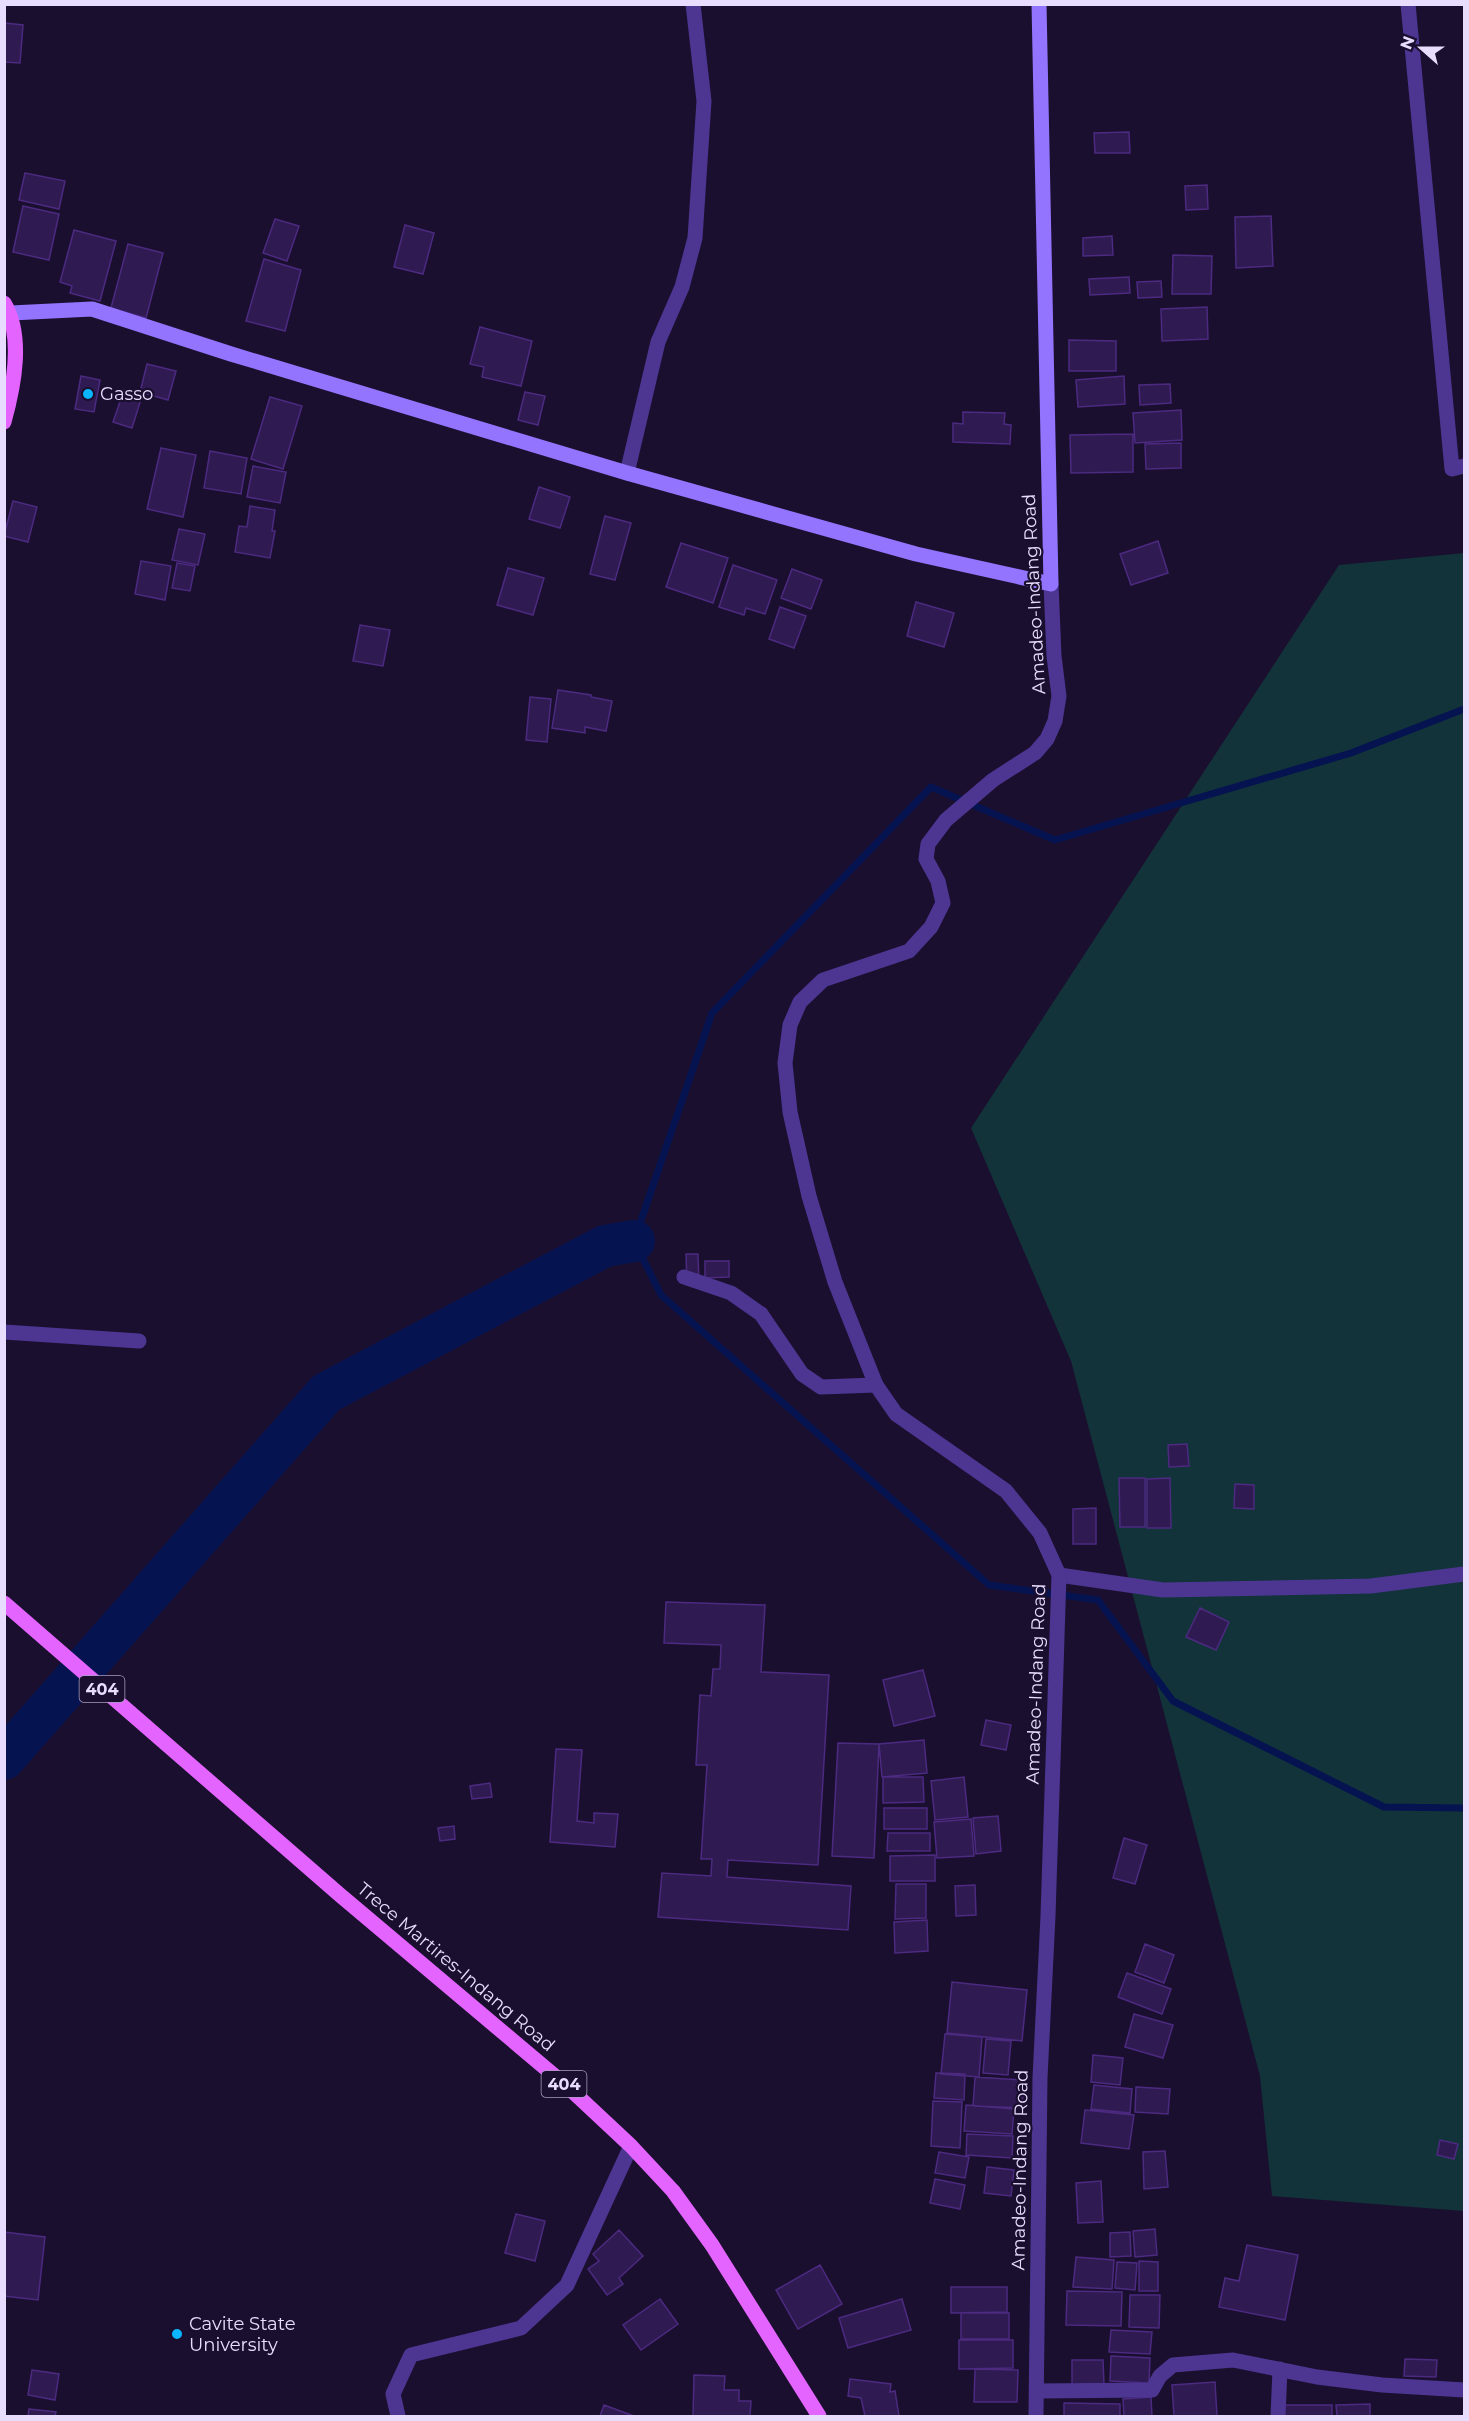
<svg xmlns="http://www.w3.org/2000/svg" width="1469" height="2421" font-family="Montserrat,sans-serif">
  <rect width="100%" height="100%" fill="#1b0f2f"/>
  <!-- green -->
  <path fill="#123339" d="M1464,553V2211L1272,2196L1260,2076L1071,1361L971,1128L1339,565Z"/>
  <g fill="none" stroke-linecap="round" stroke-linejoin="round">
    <!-- stream -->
    <path stroke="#061351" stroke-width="7" d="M1464,709L1351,753L1055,840L931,787L712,1013L634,1241L661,1295L989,1585L1098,1600L1173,1701L1384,1807L1464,1808"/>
    <!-- river -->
    <path stroke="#061351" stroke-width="42" d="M4,1759L326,1393L605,1246L634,1241"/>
  </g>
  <!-- building -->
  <path fill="#301a52" stroke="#4b2a80" stroke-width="1.5" d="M5,23L23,25L20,63L4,62Z
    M1129,132L1130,153H1095L1094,133Z
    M25,173L65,181L59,209L19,200Z
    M1207,185L1208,209L1186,210L1185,186Z
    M23,206L59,214L49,260L13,252Z
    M1271,216L1273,266L1236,268L1235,217Z
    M275,219L299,226L287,261L263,253Z
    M405,225L434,233L423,274L394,267Z
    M74,230L116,241L100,301L70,293L72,286L60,282Z
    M1112,236L1113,255L1083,256V238Z
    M128,244L163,253L146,318L111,308Z
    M1173,255L1212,256L1211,294H1172Z
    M264,259L301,270L285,331L246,321Z
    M1129,277L1130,293L1090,295L1089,279Z
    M1161,281L1162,297L1138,298L1137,282Z
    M1207,307L1208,339L1162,341L1161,309Z
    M480,327L532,341L521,386L482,377L484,367L470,364Z
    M1069,340L1116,341V371H1069Z
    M147,364L176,371L168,400L140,392Z
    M81,376L100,380L94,412L75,409Z
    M1124,376L1125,404L1078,407L1076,380Z
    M1170,384L1171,403L1140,405L1139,385Z
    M124,390L142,396L132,428L113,422Z
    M525,392L545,396L538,425L518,420Z
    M270,397L302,406L283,469L251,459Z
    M1181,410L1182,440L1135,443L1133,413Z
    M963,412L1005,413L1004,424L1011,425L1010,444L953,442V423L963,424Z
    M1133,434V472L1071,473L1070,435Z
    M1181,443V468L1146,469L1145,444Z
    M161,448L196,455L183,517L147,509Z
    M210,451L247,458L241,494L204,488Z
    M253,466L286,472L280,503L247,497Z
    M539,487L570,497L560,528L529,519Z
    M13,501L37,507L28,542L4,536Z
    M250,506L275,510L272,531H275L270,558L235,552L239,526L247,527Z
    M605,516L631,523L615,580L590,574Z
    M179,529L205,534L198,565L172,560Z
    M1158,541L1168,573L1131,585L1120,554Z
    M681,543L728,558L713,603L666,587Z
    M141,561L171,566L165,600L135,594Z
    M177,563L195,566L190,591L172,588Z
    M733,565L777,580L765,614L746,608L744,615L719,607Z
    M508,568L544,578L533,615L497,605Z
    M792,569L822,580L811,609L781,598Z
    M916,602L954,613L944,647L907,636Z
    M780,607L806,616L794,648L769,639Z
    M360,625L390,630L383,666L353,661Z
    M558,690L591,695V697L612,701L606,731L585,727V733L552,728Z
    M530,697L551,699L547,742L526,740Z
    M686,1254H698L699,1285H687Z
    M705,1261H729V1277L705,1278Z
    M1187,1444L1189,1466L1169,1467L1168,1445Z
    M1119,1478H1145V1527H1120Z
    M1170,1478L1171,1528H1147V1479Z
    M1235,1484L1254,1485V1509L1234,1508Z
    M1096,1508V1544H1073V1509Z
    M666,1602L765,1605L761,1672L829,1675L818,1865L728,1860L727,1877L851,1886L848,1930L658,1917L662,1873L711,1876L712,1859H701L707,1765H696L700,1695L711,1696L713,1669H720L721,1645L664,1643Z
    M1200,1608L1229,1622L1216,1650L1186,1637Z
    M923,1670L935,1716L894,1726L883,1680Z
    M986,1720L1011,1725L1006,1750L981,1745Z
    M924,1740L927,1773L882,1777L879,1744Z
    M838,1743L879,1744L874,1858L832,1856Z
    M556,1749L582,1750L577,1821L594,1823V1813L618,1814L615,1847L550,1842Z
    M883,1777H923L924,1802L883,1803Z
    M964,1777L968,1817L935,1820L931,1781Z
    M490,1783L492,1797L472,1799L470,1786Z
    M884,1808H927V1829H884Z
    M998,1816L1001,1851L976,1854L973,1818Z
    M971,1819L974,1856L937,1858L934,1822Z
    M454,1826L455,1839L440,1841L438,1828Z
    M888,1833H930V1851H887Z
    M1124,1838L1147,1845L1135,1884L1113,1878Z
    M935,1855V1881H890V1856Z
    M896,1884H926V1918L895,1919Z
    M975,1885L976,1915L956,1916L955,1886Z
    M927,1920L928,1951L895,1953L894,1922Z
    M1145,1944L1174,1955L1164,1983L1135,1972Z
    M1127,1973L1171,1989L1162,2014L1118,1997Z
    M952,1982L1027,1990L1022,2041L947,2033Z
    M1134,2014L1173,2025L1163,2058L1125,2047Z
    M945,2034L982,2037L979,2077L941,2074Z
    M986,2039L1011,2041L1008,2075L983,2073Z
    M1093,2055L1123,2058L1120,2085L1091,2082Z
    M936,2073L965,2074L964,2100L934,2098Z
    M975,2077L1024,2080L1022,2108L973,2106Z
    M1094,2085L1132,2089L1130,2113L1091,2109Z
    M1136,2087L1170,2089L1168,2114L1135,2112Z
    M933,2101L962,2102L960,2148L931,2146Z
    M966,2105L1014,2109L1012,2134L964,2131Z
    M1085,2110L1134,2115L1129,2149L1081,2143Z
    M967,2134L1013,2136L1012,2158L966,2155Z
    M1440,2140L1458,2144L1454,2159L1437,2155Z
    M1165,2151L1168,2187L1144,2189L1143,2152Z
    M939,2152L969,2157L965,2178L935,2173Z
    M987,2167L1014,2170L1011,2196L984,2193Z
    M935,2179L965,2185L960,2209L930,2203Z
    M1101,2181L1103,2222L1078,2223L1076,2183Z
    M516,2214L545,2221L535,2261L505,2253Z
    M1155,2229L1157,2255L1135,2257L1133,2231Z
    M619,2230L643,2256L619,2278L623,2284L607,2295L588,2269L599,2261L593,2254Z
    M4,2232L45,2237L38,2300L4,2296Z
    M1130,2232L1131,2256L1110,2257V2233Z
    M1247,2245L1298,2255L1285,2320L1219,2307L1225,2278L1239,2281Z
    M1076,2257L1114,2260L1112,2289L1073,2287Z
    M1139,2261L1158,2262V2291H1139Z
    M1117,2262L1137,2263L1135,2290L1115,2288Z
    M820,2265L842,2304L798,2329L776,2290Z
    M951,2287H1007V2312L951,2313Z
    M1067,2291L1122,2292L1121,2326L1066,2325Z
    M1130,2295H1160L1159,2328L1129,2327Z
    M660,2299L678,2324L641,2350L623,2325Z
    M902,2299L911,2330L848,2348L839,2318Z
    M961,2313H1009V2339H961Z
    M1111,2330L1152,2332L1150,2354L1109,2352Z
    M959,2340H1013V2368L959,2369Z
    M1111,2356L1150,2358L1149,2383L1110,2381Z
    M1405,2359L1437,2360L1436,2377L1404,2376Z
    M1072,2360H1103L1104,2385L1072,2386Z
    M975,2369L1018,2370L1017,2402H974Z
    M32,2370L59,2374L55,2400L28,2395Z
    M694,2375L725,2376L724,2390H739V2401H751L750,2416H693Z
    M850,2379L891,2384L890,2392L895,2391L899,2416H865L861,2398L848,2396Z
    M1215,2382L1217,2416H1174L1172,2385Z
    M1151,2397L1152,2416H1124L1123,2399Z
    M1064,2403L1120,2404V2416H1064Z
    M1370,2404V2416H1337L1336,2405Z
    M604,2405L634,2416H600Z
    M1282,2405H1332V2416H1282Z
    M29,2409L56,2412L55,2416H28Z"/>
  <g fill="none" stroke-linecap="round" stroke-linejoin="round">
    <!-- service -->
    <path stroke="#4c3692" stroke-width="15" d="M684,1277L731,1293L761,1314L802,1374L821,1387L876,1385
      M398,2416L393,2394L411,2355L521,2328L567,2285L631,2146"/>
    <!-- minor -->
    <path stroke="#4c3692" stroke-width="15" d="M1408,4L1452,469L1464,466
      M627,473L658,342L682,287L695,238L704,101L693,4
      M4,1332L139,1341
      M1059,1575L1163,1590L1371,1586L1464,1574
      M1037,2391L1152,2390L1160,2376L1173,2365L1233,2360L1317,2377L1382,2385L1464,2390
      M1278,2416L1280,2369"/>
    <!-- tertiary -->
    <path stroke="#4c3692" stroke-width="15" d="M1036,2416L1040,2078L1048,1916L1059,1575L1040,1533L1006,1491L896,1414L876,1385L835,1282L809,1196L790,1112L785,1063L790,1025L800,1002L823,980L909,951L931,927L943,903L938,881L926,859L928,844L946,820L993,780L1035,753L1047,739L1055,721L1059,696L1054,656L1051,584"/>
    <!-- secondary -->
    <path stroke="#9374ff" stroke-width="15" d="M11,313L92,309L231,354L627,473L916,554L1051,584L1039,4"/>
    <!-- primary -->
    <path stroke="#e364ff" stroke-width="15" d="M4,303C24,336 14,386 4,422
      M4,1603L340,1895L569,2088L631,2146L673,2191L712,2245L819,2416"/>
  </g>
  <!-- markers -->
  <g fill="#09b6ff" stroke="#1b0f2f" stroke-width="2">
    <circle cx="88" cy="394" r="6"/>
    <circle cx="177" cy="2334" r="6"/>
  </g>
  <g text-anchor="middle" stroke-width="4.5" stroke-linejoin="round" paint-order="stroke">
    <!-- shield labels -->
    <g fill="#1b0f2f" stroke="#aa9fc1" stroke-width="1.5">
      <rect x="79.5" y="1676" width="45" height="26" rx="4.5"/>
      <rect x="541.5" y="2071" width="45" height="26" rx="4.5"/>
    </g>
    <g font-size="16" font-weight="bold" fill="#e8ddff">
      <text x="102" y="1695">404</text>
      <text x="564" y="2090">404</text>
    </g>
    <!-- poi labels -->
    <g font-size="18" fill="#e8ddff" stroke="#1b0f2f" text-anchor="start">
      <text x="100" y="400">Gasso</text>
      <text x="189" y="2330">Cavite State<tspan x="189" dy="21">University</tspan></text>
    </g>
    <!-- street labels -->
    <g font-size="18" fill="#e8ddff" stroke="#1b0f2f">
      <text transform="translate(1034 594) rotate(-93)" y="6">Amadeo-Indang Road</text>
      <text transform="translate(1036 1684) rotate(-88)" y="6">Amadeo-Indang Road</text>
      <text transform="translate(456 1967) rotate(40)" y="6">Trece Martires-Indang Road</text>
      <text transform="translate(1020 2170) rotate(-89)" y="6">Amadeo-Indang Road</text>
    </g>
  </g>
  <!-- border -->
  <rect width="1469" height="2421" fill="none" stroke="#e8ddff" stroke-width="12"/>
  <!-- north arrow -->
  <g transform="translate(1421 48) rotate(291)" stroke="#1b0f2f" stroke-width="4.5" paint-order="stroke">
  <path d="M0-4.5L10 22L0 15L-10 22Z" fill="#e8ddff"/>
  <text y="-9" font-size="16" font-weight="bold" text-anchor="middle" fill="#e8ddff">N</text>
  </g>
</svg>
